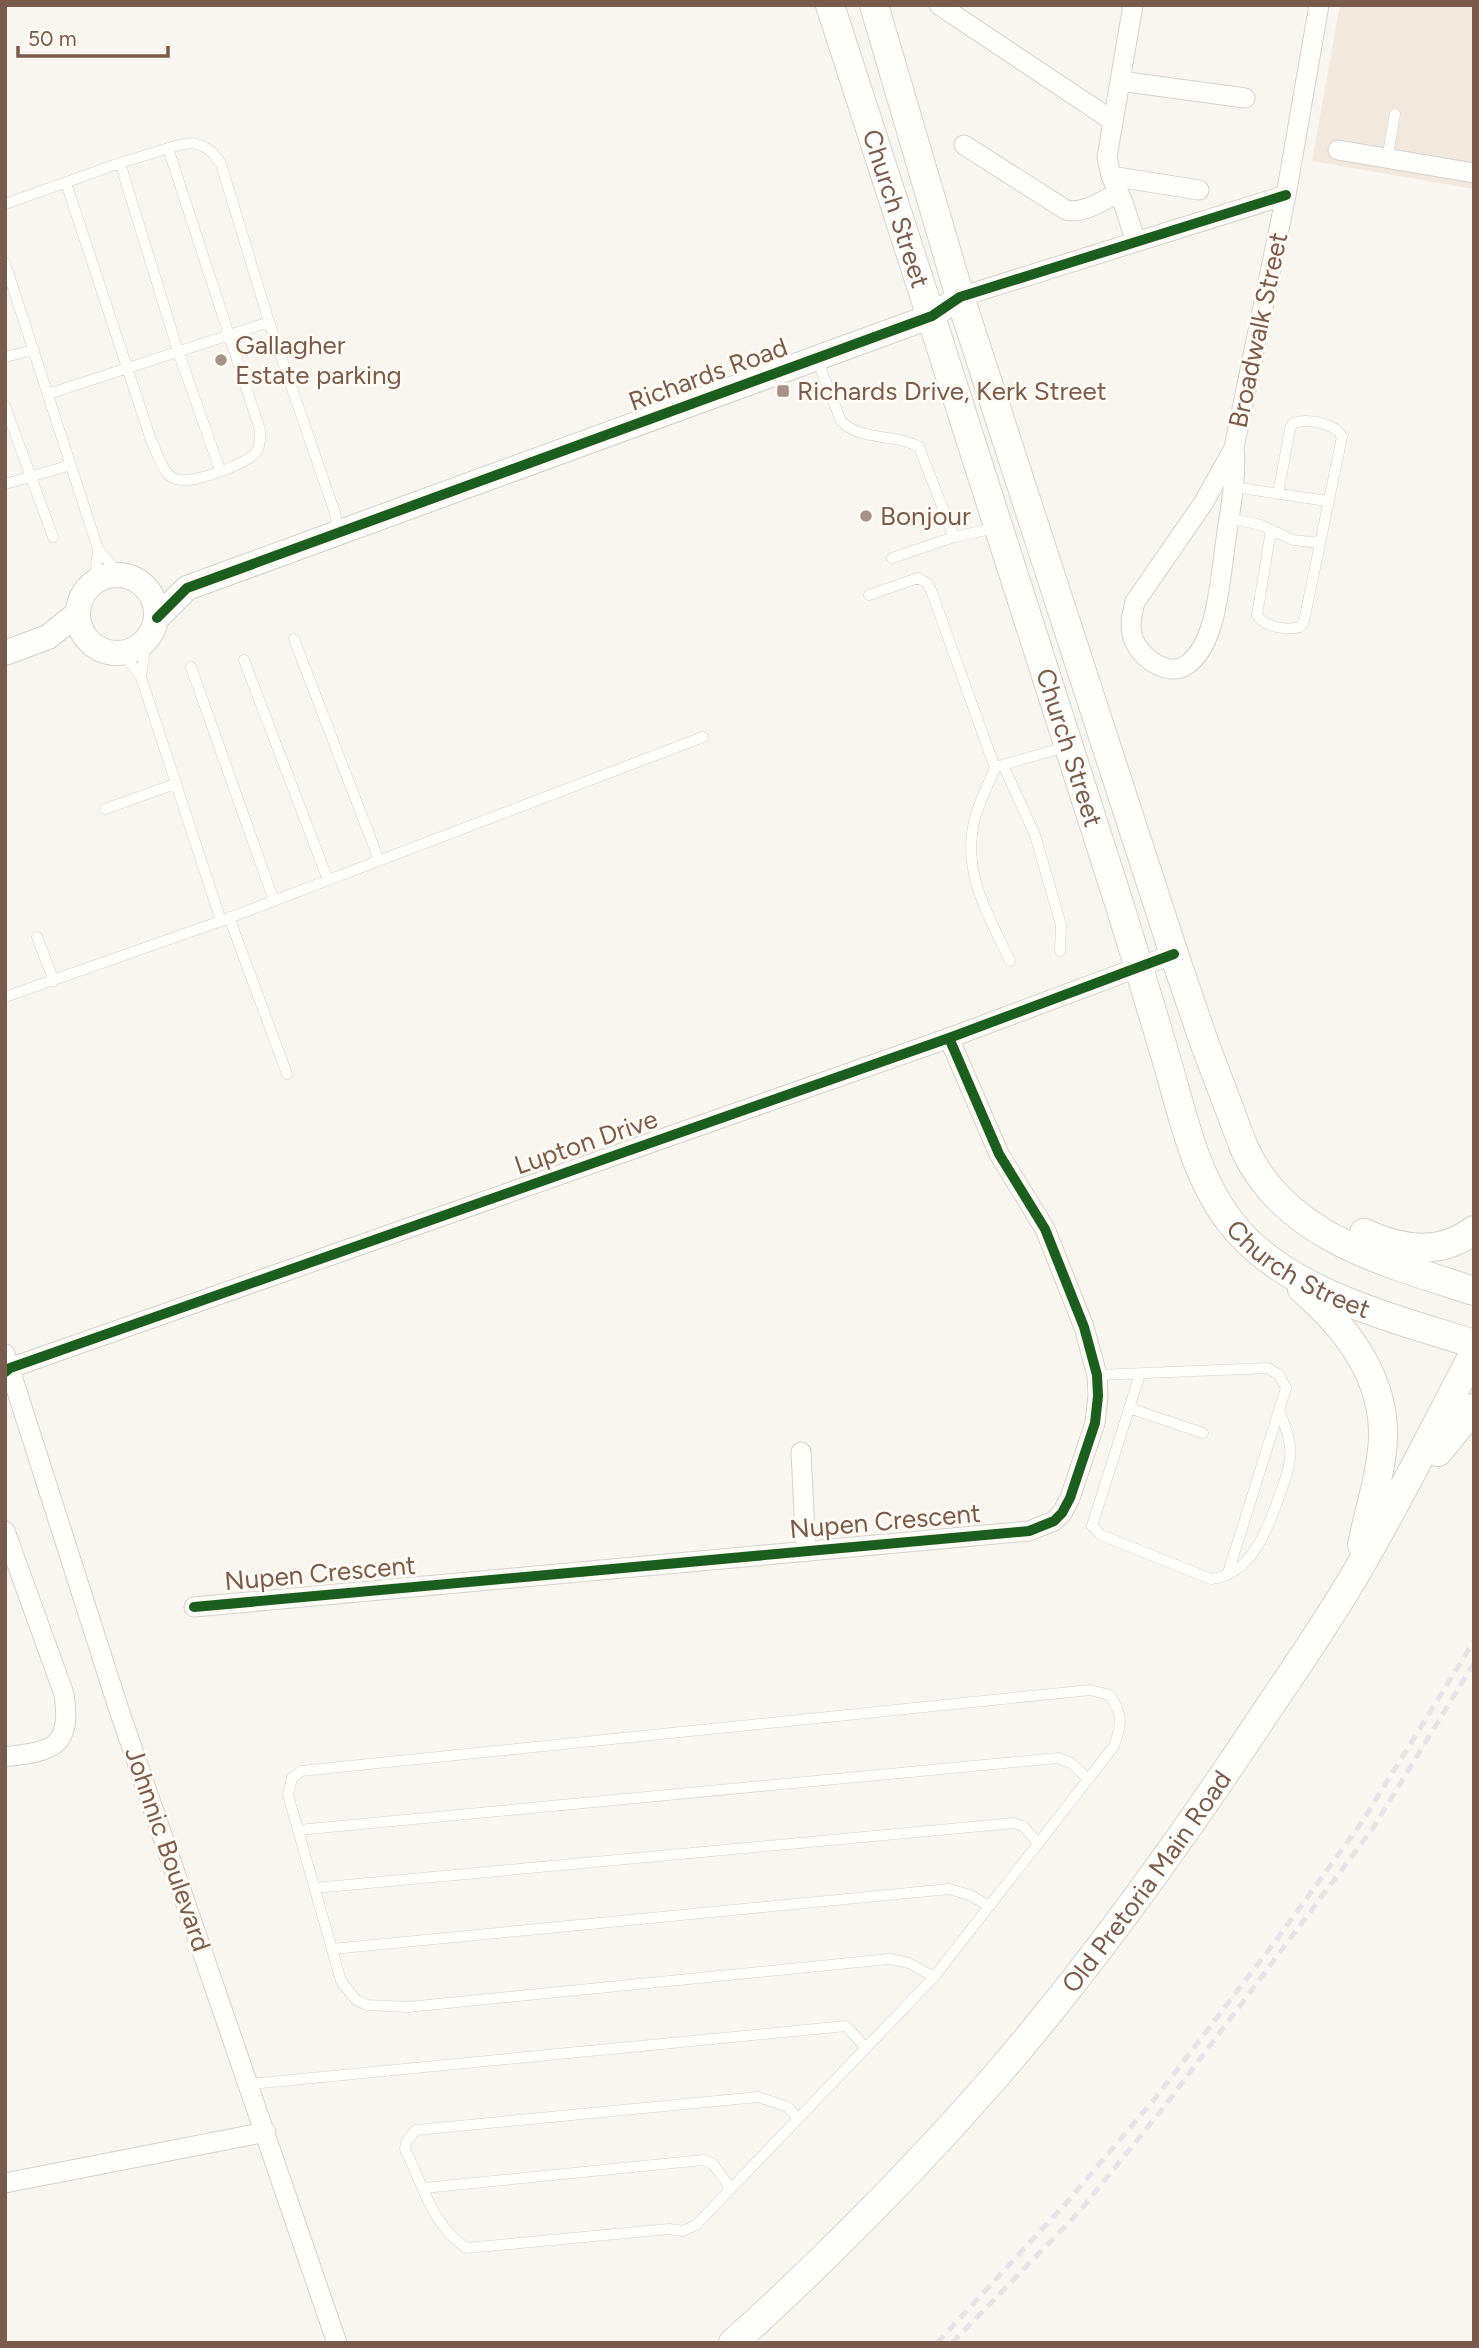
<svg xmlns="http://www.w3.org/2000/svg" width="1479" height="2348" font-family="Figtree,sans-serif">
  <rect width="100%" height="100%" fill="#f9f5f0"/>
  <!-- residential -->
  <path fill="#f2e8de" d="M1340,5H1474V189L1312,161Z"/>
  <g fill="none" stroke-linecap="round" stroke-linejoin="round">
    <!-- service casing -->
    <g stroke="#d7d1cb" stroke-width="11">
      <path id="service" d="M1387,159L1395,114
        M120,163L178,351L220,470
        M66,183L151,440C156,449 160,466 168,474C173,479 181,481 188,480C202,479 250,463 257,451C261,444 260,437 260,430L168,148
        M5,204L120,163L179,145L193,143L205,147L213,153L221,164L269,322L335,513L339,533
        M5,263L98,549L119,574
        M5,357L34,350
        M817,359L841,421C862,442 895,433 919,447L954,537
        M48,394L269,322
        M5,406L53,537
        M5,484L71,465
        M1234,487L1327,501
        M1229,518L1261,525L1293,540L1320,543
        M1271,530L1257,615C1264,627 1287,631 1300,627L1304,621L1342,437C1335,423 1308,418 1293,423L1290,429L1278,494
        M892,558L954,537L995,528
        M95,581L98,549
        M869,595L918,578L927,583L931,590L995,768C987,788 974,811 972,834C966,880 991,921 1010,961
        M294,639L379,860
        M123,653L141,677L221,921
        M244,660L328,880
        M191,667L274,901
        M141,677L146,641
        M1003,765L1035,835L1061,925L1060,951
        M999,766L1065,747
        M105,809L175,784
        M229,917L287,1074
        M37,937L54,981
        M5,997L221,921L703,737
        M1140,1374L1092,1526L1101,1535L1211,1579C1252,1575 1268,1528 1280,1494C1285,1480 1292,1463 1290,1446C1289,1434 1283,1421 1279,1410
        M1097,1375L1268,1368L1279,1375L1286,1388L1228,1573
        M1129,1408L1203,1433
        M298,1830L1058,1758L1071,1763L1088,1779
        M315,1888L1014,1823L1023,1826L1038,1843
        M332,1949L949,1889L970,1895L989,1906
        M250,2084L846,2026L866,2048
        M798,2119L788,2107L758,2097L416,2130L406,2142L405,2149C422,2183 433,2228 467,2248L669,2229L683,2231L696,2225L934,1977L1114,1746C1122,1723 1123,1716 1110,1695L1090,1690L301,1771L292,1778L288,1795L341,1981L356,2000L367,2005L408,2007L889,1959L909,1963L934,1977
        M424,2188L703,2160L713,2164L731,2189"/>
    </g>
    <!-- minor casing -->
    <g stroke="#d7d1cb" stroke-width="21">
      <path id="minor" d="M939,5L1113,121
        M1133,5L1107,157L1111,176L1123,202L1136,242
        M1120,81L1245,98
        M964,145L1066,210C1084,214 1102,201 1118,193
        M1338,150L1474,173
        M1111,176L1199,190
        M960,297L1286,195
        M1234,448L1204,502L1135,602C1132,614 1129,626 1133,638C1140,658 1169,679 1188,664C1200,655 1208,637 1212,623C1220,596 1222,566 1226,539C1230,509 1237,479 1234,448L1286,195L1319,5
        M5,1354L119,1710L337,2343
        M5,1372L10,1368L949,1038L1174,954
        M801,1452L806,1552
        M5,1531L64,1694C72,1748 53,1751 5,1757
        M194,1607L1029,1531L1054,1521L1062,1513L1070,1498L1095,1423L1098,1396L1097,1375L1084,1327L1045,1229L999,1154L949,1038
        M5,2183L266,2132"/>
    </g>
    <!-- tertiary casing -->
    <g stroke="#d7d1cb" stroke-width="26">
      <path id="tertiary" d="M78 614a39 39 0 1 1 78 0a39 39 0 1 1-78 0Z
        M157,618L187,588L932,316L960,297
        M5,653L48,637L78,613"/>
    </g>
    <!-- secondary casing -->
    <g stroke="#d9d2cb" stroke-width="30">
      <g id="secondary">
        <path id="s1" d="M830,5C927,303 1023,602 1118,900C1135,955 1152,1010 1168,1065C1184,1120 1196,1179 1232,1224C1286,1293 1394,1318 1474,1344"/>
        <path d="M874,5L960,297L1174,954L1204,1042L1245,1150C1287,1239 1388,1263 1474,1291"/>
        <path d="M1364,1233C1401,1250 1440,1256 1474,1230"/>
        <path d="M1302,1289C1347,1328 1385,1377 1383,1439C1381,1475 1369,1510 1362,1545"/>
        <path d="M1438,1452L1474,1408"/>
        <path id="s2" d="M733,2343C826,2259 914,2170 996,2076C1090,1967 1174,1850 1254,1730C1289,1677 1327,1624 1359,1568C1400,1498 1436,1425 1474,1353"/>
      </g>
    </g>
    <!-- service -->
    <use href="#service" stroke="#fefefd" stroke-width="10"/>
    <!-- minor -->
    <use href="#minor" stroke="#fefefd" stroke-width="19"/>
    <!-- tertiary -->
    <use href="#tertiary" stroke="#fefefd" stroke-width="24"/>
    <!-- secondary -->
    <use href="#secondary" stroke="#fefefd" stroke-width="28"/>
    <!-- rail -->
    <path stroke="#e6e3e7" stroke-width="5" stroke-dasharray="10 7" stroke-linecap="butt" d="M937,2343L1068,2201L1157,2096L1277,1939L1362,1822L1474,1641
      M952,2343L1079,2212L1164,2107L1373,1828L1474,1663"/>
    <!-- cycleway casing -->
    <g stroke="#fffaf3" stroke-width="15">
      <path id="cycleway" d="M157,618L187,588L932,316L960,297L1286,195
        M5,1372L10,1368L949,1038L1174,954
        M194,1607L1029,1531L1054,1521L1062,1513L1070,1498L1095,1423L1098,1396L1097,1375L1084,1327L1045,1229L999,1154L949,1038"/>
    </g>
    <!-- cycleway -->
    <use href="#cycleway" stroke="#1b5e20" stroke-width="10"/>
  </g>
  <!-- markers -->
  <g fill="#a69286" stroke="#fffaf3" stroke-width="2.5">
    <circle cx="221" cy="360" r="7"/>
    <rect x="776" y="384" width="14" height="14" rx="3.5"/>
    <circle cx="866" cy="516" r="7"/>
  </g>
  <g text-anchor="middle" stroke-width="6" stroke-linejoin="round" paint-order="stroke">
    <!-- street labels -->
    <g font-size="26" fill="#7a5c4d" stroke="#fffaf3">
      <text dy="9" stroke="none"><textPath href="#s1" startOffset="214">Church Street</textPath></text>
      <text transform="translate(1258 330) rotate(-78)" y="9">Broadwalk Street</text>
      <text transform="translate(708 374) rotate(-20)" y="9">Richards Road</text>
      <text dy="9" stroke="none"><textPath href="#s1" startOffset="780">Church Street</textPath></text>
      <text transform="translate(586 1142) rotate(-19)" y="9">Lupton Drive</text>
      <text dy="9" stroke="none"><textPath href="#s1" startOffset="1367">Church Street</textPath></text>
      <text transform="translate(885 1521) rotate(-5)" y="9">Nupen Crescent</text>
      <text transform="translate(320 1573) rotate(-5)" y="9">Nupen Crescent</text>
      <text transform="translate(168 1849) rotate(71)" y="9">Johnnic Boulevard</text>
      <text dy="9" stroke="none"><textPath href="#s2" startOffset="621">Old Pretoria Main Road</textPath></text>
    </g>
    <!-- poi labels -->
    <g font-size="26" fill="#7a5c4d" stroke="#fffaf3" text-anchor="start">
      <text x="235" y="354">Gallagher<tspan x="235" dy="30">Estate parking</tspan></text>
      <text x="797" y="400">Richards Drive, Kerk Street</text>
      <text x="880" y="525">Bonjour</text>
    </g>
  </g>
  <!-- border -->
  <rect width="1479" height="2348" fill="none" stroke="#7a5c4d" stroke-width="14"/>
  <!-- scale -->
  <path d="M18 46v10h150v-10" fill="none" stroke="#7a5c4d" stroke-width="3.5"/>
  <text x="28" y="46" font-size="21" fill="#7a5c4d" stroke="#fffaf3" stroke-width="5" paint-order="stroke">50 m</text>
</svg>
